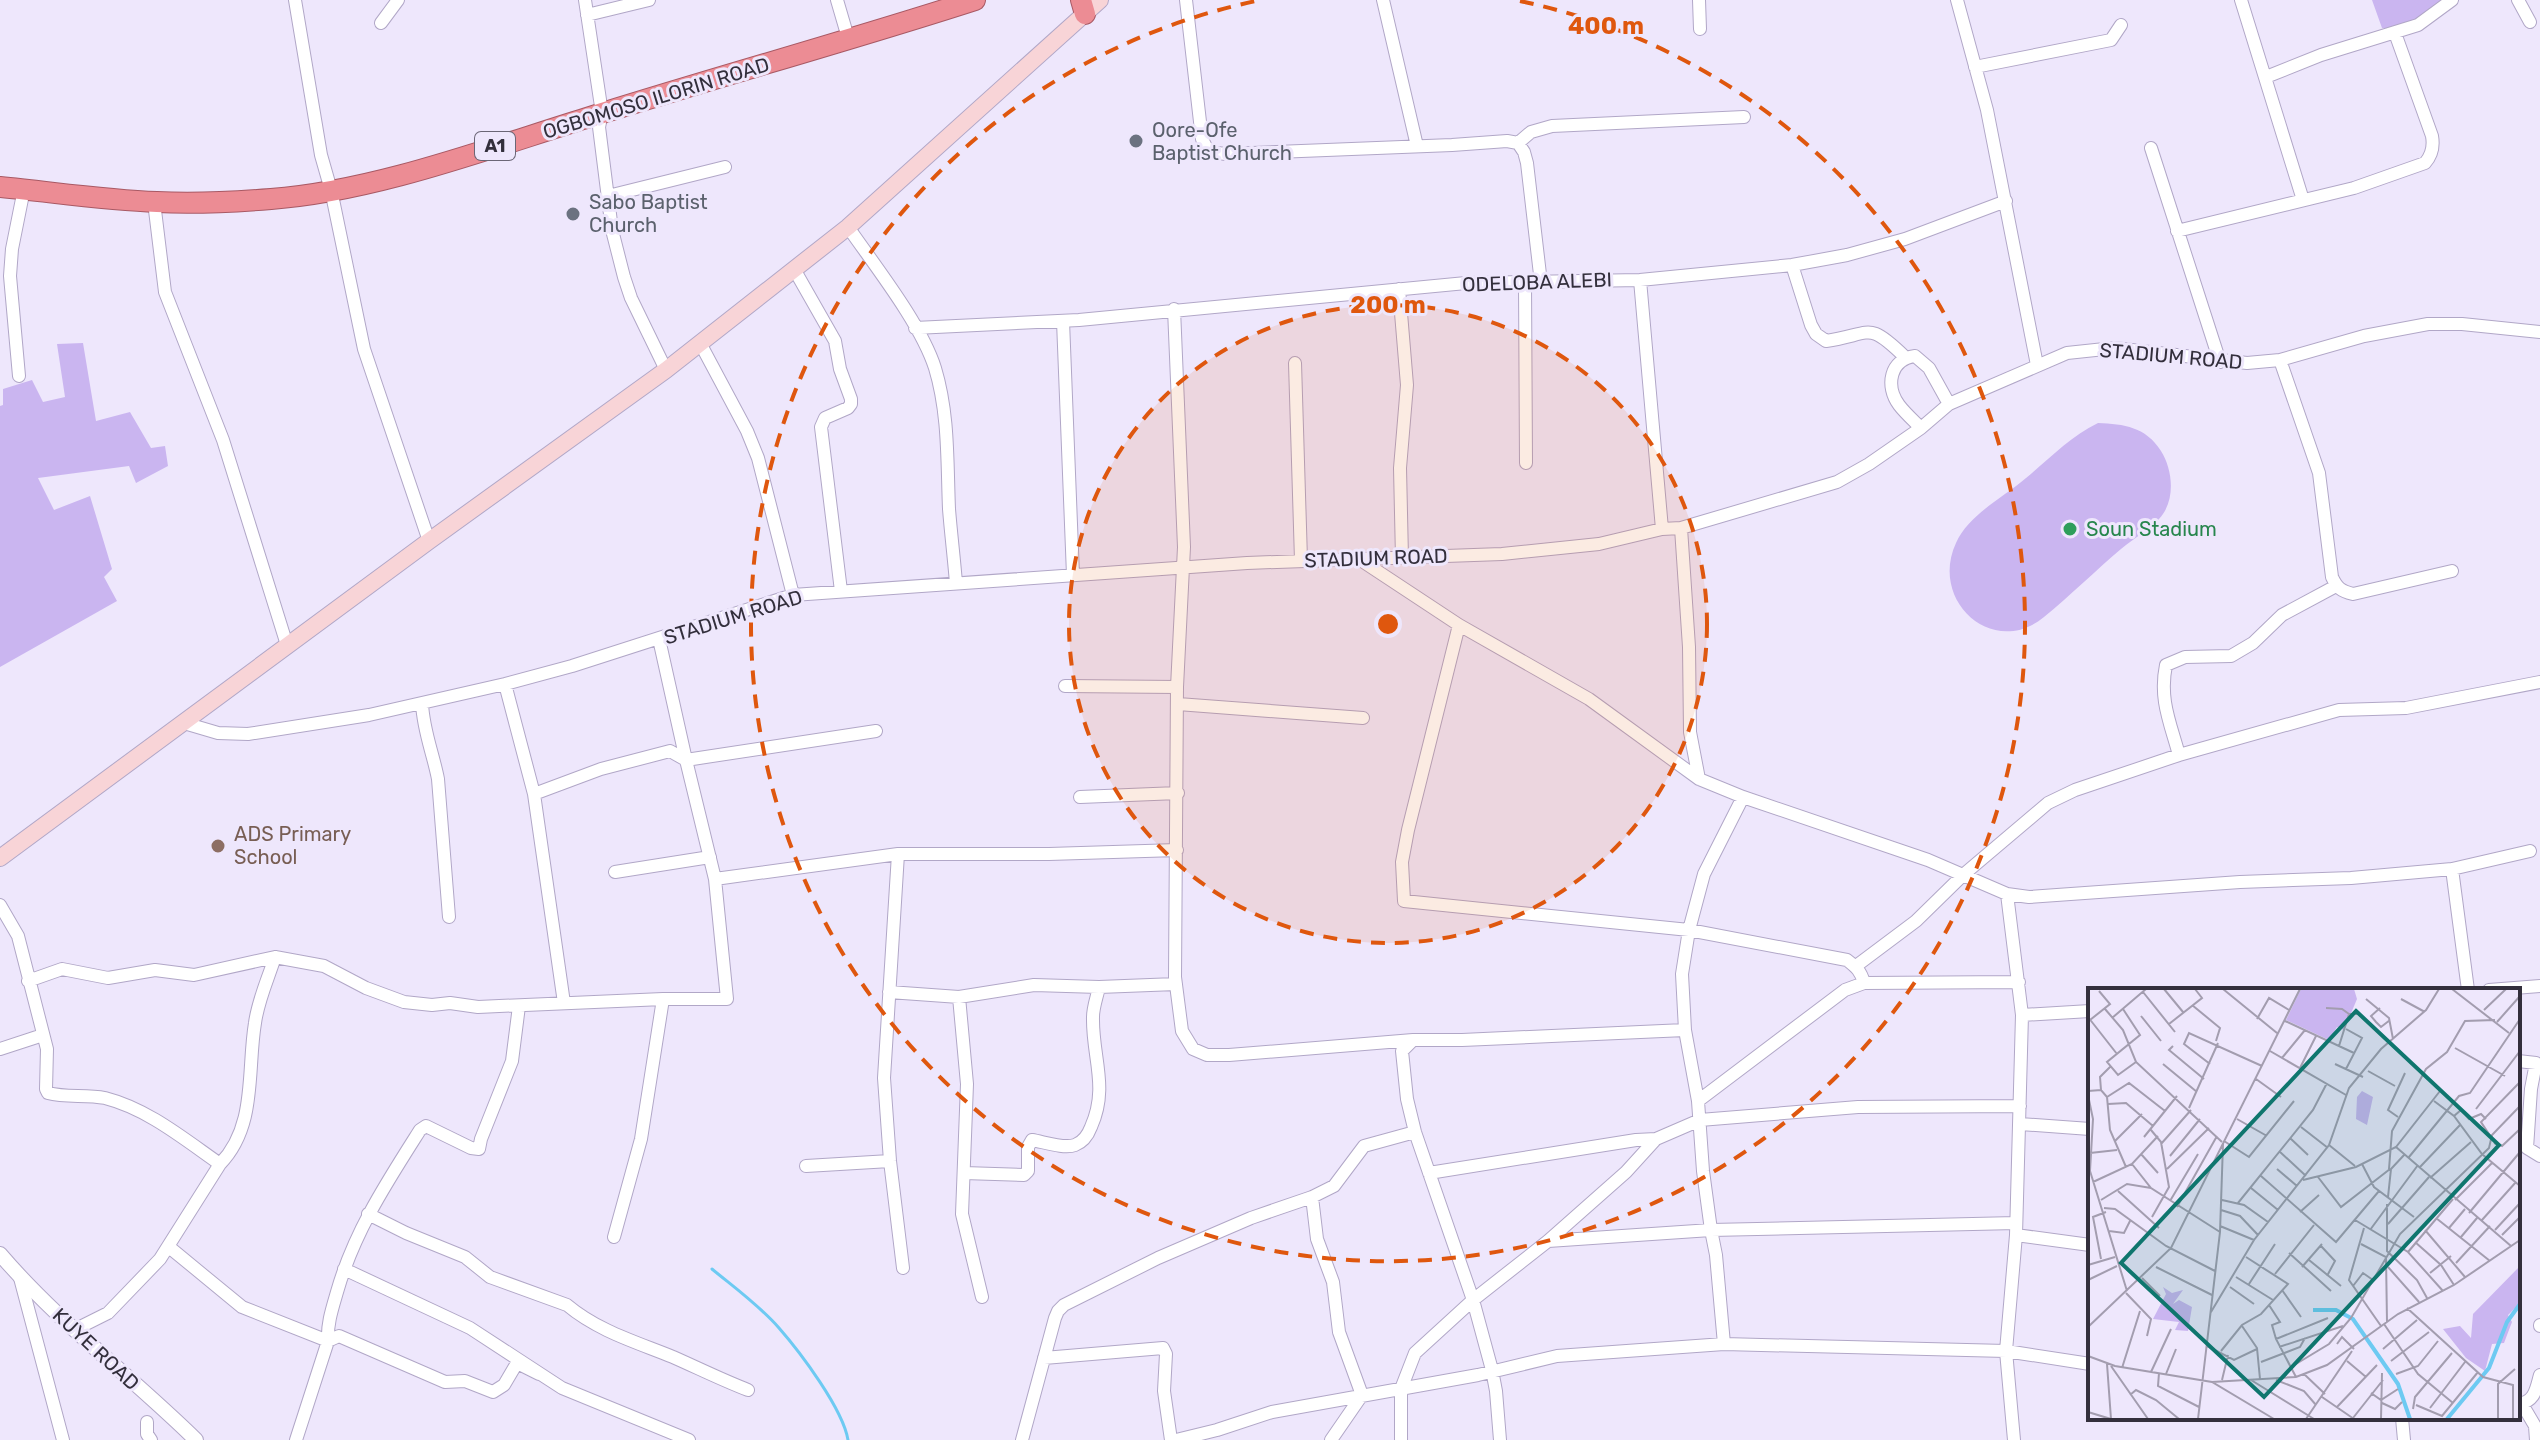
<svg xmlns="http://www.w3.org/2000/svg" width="2540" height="1440" font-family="Rubik,sans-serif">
  <rect width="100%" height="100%" fill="#eee7fc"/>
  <!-- green -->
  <path fill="#cab5f0" d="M2372,0H2446C2427,16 2407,31 2382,28Z
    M83,343L96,421L130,412L151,448L165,446L168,466L136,483L129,466L38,478L54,510L90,496L112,569L104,577L117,601L0,667V406L3,405V389L32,380L43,402L65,397L57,344Z
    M2098,423C2124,424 2146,427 2161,451C2173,470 2176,501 2159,519C2150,529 2133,539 2121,549C2095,571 2071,595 2044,617C1993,659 1929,601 1956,543C1969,514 2003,498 2026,478C2050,458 2070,437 2098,423Z"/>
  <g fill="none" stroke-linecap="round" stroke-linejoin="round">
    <!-- stream -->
    <path stroke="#6dcaf2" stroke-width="3" d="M712,1269C735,1288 760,1306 779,1328C800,1352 843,1409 848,1440"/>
    <!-- minor casing -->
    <g stroke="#b1a7c7" stroke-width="14">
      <path id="minor" d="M295,0L321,155L331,190L364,349L429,541
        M585,0L602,113L599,127L612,230L624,277L631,298L666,370
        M837,0L849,41
        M1186,0L1202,139L1207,149L1217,153L1226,154L1452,145L1507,141L1518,143L1524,152L1527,163L1541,283
        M1383,0L1417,146
        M1699,0L1700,29
        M1957,0L1987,110L2037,365
        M2241,0L2303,200
        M2518,0L2530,22
        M587,15L649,0
        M381,23L398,0
        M1975,67L2111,40L2121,25
        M2266,77L2321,55L2418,25L2452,0
        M1518,143L1531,132L1552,126L1744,117
        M2151,148L2220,362
        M608,196L725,167
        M154,202L165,292L223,440L287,645
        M848,227C875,266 921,324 935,368C949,414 947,462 949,509C951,534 954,558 956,583
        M2177,231L2354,188L2425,163C2432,155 2434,147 2432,136L2395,33
        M1792,265L1811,325L1816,334L1826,341C1873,334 1867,320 1905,357
        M794,269L835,341L840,369L851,399V404L848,408L825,418L821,427L841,591
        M1640,280L1662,529
        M1525,283L1526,463
        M1399,289L1407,385L1400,468L1402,558
        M1174,309L1184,547L1177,687L1175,977L1182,1031L1193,1049L1207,1055H1229L1413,1040H1462L1685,1030
        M1063,321L1073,575
        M915,328L1079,320L1466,283L1640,280L1792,265L1847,255L1905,239L2006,201
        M700,343L747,431L758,458L793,595
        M2280,360L2319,473L2332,577C2337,588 2341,591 2353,594L2452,571
        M1295,363L1301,560
        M19,376L10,276L12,249L24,189
        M1921,428C1914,421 1905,413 1899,405C1885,386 1890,359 1915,356L1929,368L1949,404
        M1681,528L1689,647L1690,732L1699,779
        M1356,557L1459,625L1589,699L1699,779L1743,797L1928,860L2007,894L2029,897L2240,882L2351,878L2452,869L2530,851
        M1459,625L1408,830L1402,862L1404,901L1689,930L1847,960C1856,967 1861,971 1864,983
        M505,684L534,794L564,1003
        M1065,686L1177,687
        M422,703C423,730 433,753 438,779L449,917
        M1178,704L1363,718
        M184,723L218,733L248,734L369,715L505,684L572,666L793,595L1247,563L1502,554L1599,544L1662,529L1681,528L1837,482L1869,464L1921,428L1949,404L2067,353L2114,348L2247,363L2280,360L2364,336L2428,324H2462L2540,332
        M2179,755C2170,722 2159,699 2166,665L2185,657L2231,656L2253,643L2282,615L2336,586
        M534,794L601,769L670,751L686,760L876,731
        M1080,797L1178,793
        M898,854L884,1078L890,1161L903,1268
        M2452,869L2468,990
        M615,872L710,857
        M715,879L898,854H1049L1177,850
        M2007,894L2022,1015L2016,1235L2006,1351L2014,1440
        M0,905L18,936L47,1049L46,1089L48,1093C66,1098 86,1094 105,1098C148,1109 184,1139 220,1164
        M1856,966L1916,921L1963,875L2048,803L2075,790L2179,755L2339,710L2406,708L2540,682
        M28,981L62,969L108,978L155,970L194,975L275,957L324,966L366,988L404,1002L432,1005L450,1003L478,1007L663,999H727L715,879L686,760L659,639
        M2489,990L2540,986
        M889,992L959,997L1034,985L1099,987L1176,984
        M959,997L967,1084L962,1214L982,1297
        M2022,1015L2090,1011
        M1413,1040L1402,1051L1407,1099L1415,1132L1473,1300L1492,1370L1496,1391L1500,1440
        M0,1049L43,1035
        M2518,1061L2536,1063L2531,1089L2527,1148L2540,1156
        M1698,1101L1845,990L1864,983L2019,982
        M2020,1124L2090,1129
        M806,1166L890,1161
        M964,1173L1024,1175L1028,1171V1147L1032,1140C1044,1142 1064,1149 1075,1145C1083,1142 1088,1135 1091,1127C1109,1087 1092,1057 1093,1017C1093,1007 1097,997 1099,987
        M1429,1173L1636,1140L1656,1139L1700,1120L1858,1107L2020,1106
        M1312,1197L1317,1239L1333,1282L1339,1332L1362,1395L1331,1440
        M368,1214L406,1233L465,1257L490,1277L567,1305C598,1331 636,1342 673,1357C698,1368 722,1380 748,1390
        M2016,1235L2090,1245
        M614,1237L641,1139L663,999
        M1548,1241L1711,1230L2016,1223
        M169,1247L242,1307L328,1341L339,1336L445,1382L465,1381L493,1392L504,1385L517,1363L539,1374
        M344,1269L470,1328L562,1388L689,1440
        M20,1278L63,1440
        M2540,1325V1326
        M74,1330L108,1313L160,1259L220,1164C257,1126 247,1070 255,1023C258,1000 268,979 275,957
        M1724,1344L1716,1255L1711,1230L1703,1171L1698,1101L1685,1030L1682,974L1689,930L1704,874L1743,797
        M1044,1358L1163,1348L1166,1354L1164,1391L1171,1440
        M2518,1404C2535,1402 2536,1389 2540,1375
        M2522,1404L2535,1426L2536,1440
        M2402,1418L2404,1440
        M147,1422V1434L151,1440
        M296,1440L328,1341C327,1324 332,1309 337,1292C354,1232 387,1182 420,1130L426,1126L471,1148L479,1149L481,1139L512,1061L519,1006
        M1022,1440L1055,1318L1058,1311L1064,1305L1158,1258L1251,1218L1312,1197L1334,1186L1364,1146L1415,1132
        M1176,1440L1217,1430L1272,1412L1478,1375L1557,1356L1724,1344L2006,1351L2090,1364
        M1401,1440V1389L1415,1353L1473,1300L1548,1241L1626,1172L1656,1139"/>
    </g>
    <!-- tertiary casing -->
    <g stroke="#b1a7c7" stroke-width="16">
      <path id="tertiary" d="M0,1254C59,1323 132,1377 196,1440"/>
    </g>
    <!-- secondary casing -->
    <g stroke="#b1a7c7" stroke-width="18">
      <path id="secondary" d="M0,858L429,541L666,370L848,227L1100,0"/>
    </g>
    <!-- trunk casing -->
    <g stroke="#a85964" stroke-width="22">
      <path id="trunk" d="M1081,0L1085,14
        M0,187C52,192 105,200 157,202C195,204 233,202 271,199C377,191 492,147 593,116C720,76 848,41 975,0"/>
    </g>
    <!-- minor -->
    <use href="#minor" stroke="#fff" stroke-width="12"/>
    <!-- tertiary -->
    <use href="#tertiary" stroke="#fff" stroke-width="14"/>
    <!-- secondary -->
    <use href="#secondary" stroke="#f8d4d7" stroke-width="16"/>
    <!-- trunk -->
    <use href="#trunk" stroke="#ec8c94" stroke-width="20"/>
  </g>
  <!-- distance rings -->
  <circle cx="1388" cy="624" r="319" fill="#df570e" fill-opacity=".12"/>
  <g fill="none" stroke="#df570e" stroke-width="4" stroke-dasharray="14 10">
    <circle cx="1388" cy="624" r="319"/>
    <path d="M1520 1A637 637 0 1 1 1256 1"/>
  </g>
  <!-- markers -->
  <g fill="#6b7280" stroke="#eee7fc" stroke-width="3">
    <circle cx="1136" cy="141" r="8"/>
    <circle cx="573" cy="214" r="8"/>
  </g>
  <circle fill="#2e9e5b" stroke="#eee7fc" stroke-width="3" cx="2070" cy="529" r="8"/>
  <circle fill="#8d6e63" stroke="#eee7fc" stroke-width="3" cx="218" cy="846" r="8"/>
  <g text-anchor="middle" stroke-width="6" stroke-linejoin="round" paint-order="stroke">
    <!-- shield labels -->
    <rect fill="#eee7fc" stroke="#6b6676" stroke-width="2" x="475" y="132" width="40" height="28" rx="6"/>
    <g font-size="18" font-weight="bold" fill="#332f3c">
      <text x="495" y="152">A1</text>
    </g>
    <!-- street labels -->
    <g font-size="20" fill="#332f3c" stroke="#eee7fc">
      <text transform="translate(656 98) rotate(-17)" y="7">OGBOMOSO ILORIN ROAD</text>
      <text transform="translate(1537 282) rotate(-2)" y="7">ODELOBA ALEBI</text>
      <text transform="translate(2171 356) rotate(5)" y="7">STADIUM ROAD</text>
      <text transform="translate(1376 558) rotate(-2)" y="7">STADIUM ROAD</text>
      <text transform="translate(733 617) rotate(-17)" y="7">STADIUM ROAD</text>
      <text transform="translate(96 1349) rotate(43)" y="7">KUYE ROAD</text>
    </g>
    <!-- worship labels -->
    <g font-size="20" fill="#5b616d" stroke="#eee7fc" text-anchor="start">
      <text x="1152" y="137">Oore-Ofe<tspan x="1152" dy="23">Baptist Church</tspan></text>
      <text x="589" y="209">Sabo Baptist<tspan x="589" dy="23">Church</tspan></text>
    </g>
    <!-- leisure labels -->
    <g font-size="20" fill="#27864d" stroke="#eee7fc" text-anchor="start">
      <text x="2086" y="536">Soun Stadium</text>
    </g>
    <!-- education labels -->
    <g font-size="20" fill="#785e54" stroke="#eee7fc" text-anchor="start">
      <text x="234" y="841">ADS Primary<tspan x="234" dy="23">School</tspan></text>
    </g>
  </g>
  <!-- overview -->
  <g transform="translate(2088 988)">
    <rect width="432" height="432" fill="#eee7fc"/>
    <path d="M213,1H266L269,11L256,42L249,39L241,52L198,32ZM274,103L285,109L279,137L268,131L269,109ZM432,278L430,317L420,327L424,334L416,355L404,356L397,383L378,370L355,341L372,338L383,350L385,326ZM75,299L84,305L95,302L85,316L91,312L104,319L100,343L87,342L91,334L65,331L78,306Z" fill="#cab5f0"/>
    <path fill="none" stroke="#6dcaf2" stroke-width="4" d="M225,322H248L265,331L310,396L322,431M359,431L401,380L419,334L432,316"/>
    <path fill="none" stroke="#a39daf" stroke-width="2" d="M76,1L95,24M135,1L189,45M364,1L421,45M55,4L87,44M278,11L301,30L305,51M313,11L337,24M104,17L132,40L128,53M238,20L254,21L261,26M292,20L283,28L288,34L293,39L302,32M17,21L35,42L48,74L134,154M35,21L52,47L19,74L30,87L48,74M396,22L418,1M53,28L73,53M0,29L29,66M24,30L58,1M169,31L181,10L201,22M2,32L22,16L11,3M197,33L266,65M409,34L432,8M81,36L114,10L107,1M85,58L81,62L116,91M251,58L261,26H269M367,60L417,88M182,63L258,107M194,70L217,42M75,76L109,104M122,76L96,56L101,45L174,78M247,76L275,89M212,80L228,48M258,81L274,50L258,41M280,83L307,98M168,91L193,109M13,102L12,89L22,79M0,103L13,102L19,109L22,142L38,179M0,107L5,131L2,183L39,303M19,109L41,95L77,123M346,113L366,128L394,166L432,198M20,116L38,115L65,138M101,120L130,55M388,121L432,63M366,128L373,122L381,131L393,126L398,131M310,129L300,122L317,85M149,131L179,148M213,139L240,160M63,142L73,154L81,199L64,229M56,149L89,108M403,149L393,134L432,94M202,150L220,167M27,153L54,126M136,153L161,169L206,113M406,155L414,158L432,141M73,156L103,122M241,157L267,178M308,159L423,258M191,163L218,188M2,165L29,162M53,166L70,185M82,168L112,131M321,169L371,108L382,105L432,31M44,176L63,200L132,244M274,176L286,199L326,229M332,179L372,137M79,181L121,140M189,181L209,198M301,181L304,143L338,81L359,64L377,33L407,32M173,188L248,254L291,203M230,189L253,219L302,181M342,190L383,154M215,192L268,179L308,159L352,103M5,194L44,176L70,148M163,200L190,222M30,203L71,240M300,209L303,181L317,166M13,212L39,196L63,200M134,212L156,217L180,234M367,212L404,175M82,213L110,166M150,215L225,122L239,95M299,216V263L329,292L339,310M89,219L129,148M16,220L27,221L78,258L127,283M133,222L152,228L170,247M212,224L231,207M381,225L432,164M348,230L402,273M267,232L320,264L355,303M394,232L428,194M300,236L341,189M132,238L166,252M276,240L261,292L293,338M361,240L377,221M282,242L330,177M337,242L377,289M407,242L432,215M21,243L36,245L42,233M414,247L432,229M373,249L389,230M327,254L353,277L366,297M273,256L298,269L299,334M233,258L247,273L239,288M320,264L365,211M201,265L243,303M13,271L5,229L18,224M221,272L253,298M368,275L402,238M0,277L27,269M68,279L124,307M214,279L234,256M300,279L331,314M342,285L363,268M187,286L226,237M148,289L185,312M54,290L72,308M0,292L29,278M161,296L187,256M265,298L275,285L285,292M142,299L166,316M194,302L213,329M38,305L63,331L59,348M181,317L192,334L184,337L188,351L208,389M319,320L395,389L425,397V431M123,324L166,252L241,157L261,100L293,61L338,22L351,1M296,336L330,386L365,415M154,338L169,360L172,391M0,339L83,260L212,1M188,351L240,330M249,356L254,349L266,361M119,358L146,372L169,361M191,359L255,338M295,361L329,332M133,363L154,337L173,326L200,296L158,269M0,368L27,378L124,394L186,431M259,373L278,389M303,373L341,344M173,374L212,359L217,350M23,378L60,431M203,379L241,356L263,330L312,246L401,160L404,147L432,118M34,380L52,323M63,384L83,341M71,385L70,398L111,419M78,386L88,361M216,386L237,406M308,386L330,378L350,353M134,392L140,367M163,392L226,431M188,392L216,403L228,417M124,394L208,389L239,377L310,326L366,297L432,252M283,405L293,412L310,401M42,407L48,402L68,412L91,431M234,409L266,431M294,415L307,421L314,414M328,417L354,428L390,384M249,419L289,377M342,420L377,374M325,421L327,409L364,365M0,424L23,431L19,376M265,430L295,392M110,431L132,244L135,156M218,431L264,363M293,431L294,385M410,431V396L427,381"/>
    <path fill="#0f766e" fill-opacity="0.15" stroke="#0f766e" stroke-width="4" d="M268,23L411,157L176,409L33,275Z"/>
    <rect width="432" height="432" fill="none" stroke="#332f3c" stroke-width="4"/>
  </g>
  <circle cx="1388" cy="624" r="12" fill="#df570e" stroke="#eee7fc" stroke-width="4"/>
  <g font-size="24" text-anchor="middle" font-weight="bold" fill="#df570e" stroke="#eee7fc" stroke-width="6" stroke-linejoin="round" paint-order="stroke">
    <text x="1606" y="34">400 m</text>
    <text x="1388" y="313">200 m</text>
  </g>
</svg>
